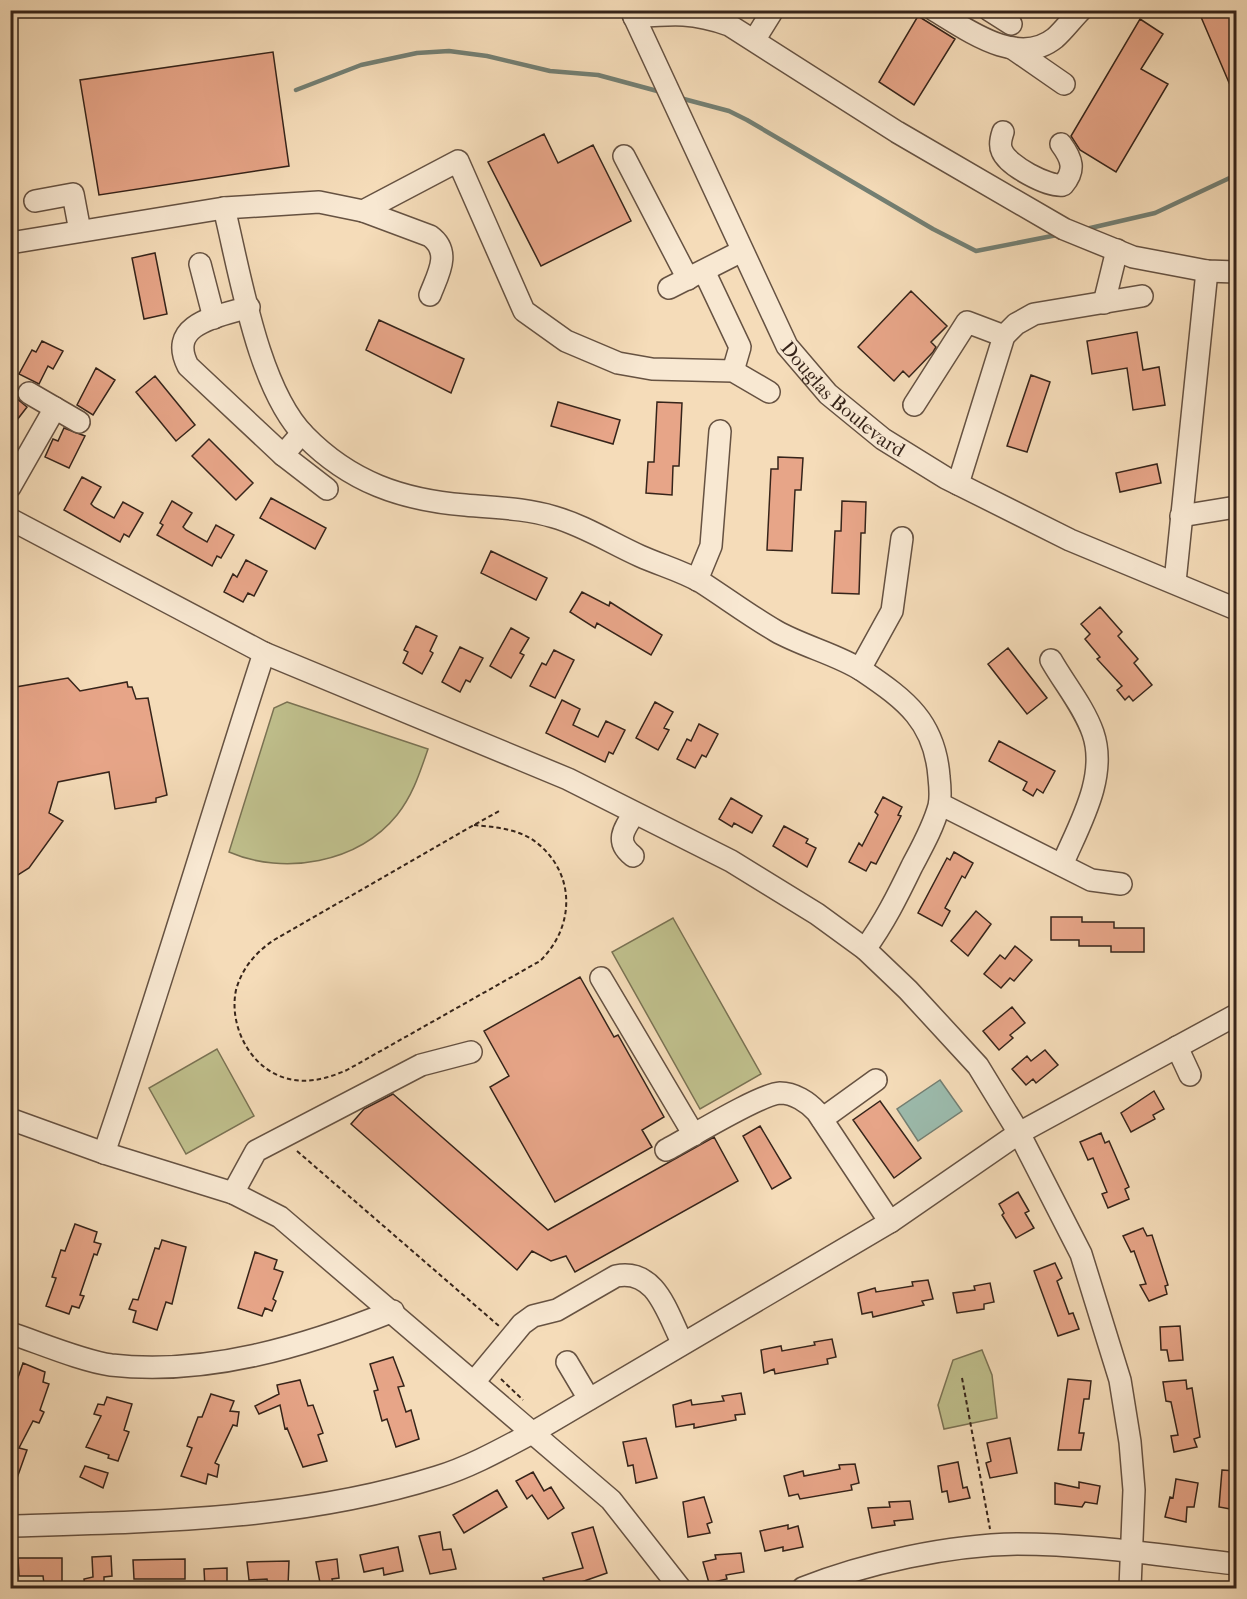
<svg xmlns="http://www.w3.org/2000/svg" width="1247" height="1599" font-family="'IM FELL French Canon',serif">
  <rect width="100%" height="100%" fill="#f5dcb9"/>
  <filter id="stains"><feTurbulence type="fractalNoise" baseFrequency=".00333" numOctaves="4"/><feColorMatrix values="0 0 0 0 .2 0 0 0 0 .09 0 0 0 0 .02 0 0 0 .5 -.17"/></filter>
  <radialGradient id="worn" r=".72"><stop offset=".6" stop-color="#630" stop-opacity="0"/><stop offset="1" stop-color="#630" stop-opacity=".3"/></radialGradient>
  <!-- green -->
  <path fill="#bfbf8c" stroke="#7a7253" stroke-width="1.5" d="M287,702L428,749C420,772 413,795 397,815C358,863 284,876 229,852L274,708Z
    M673,918L761,1074L700,1109L612,952Z
    M217,1049L254,1116L186,1154L149,1088Z
    M982,1350L992,1375L997,1418L944,1429L938,1405L953,1360Z"/>
  <!-- water -->
  <path fill="#9cbcae" stroke="#737f73" stroke-width="1.5" d="M940,1080L962,1111L918,1141L897,1109Z"/>
  <g fill="none" stroke-linecap="round" stroke-linejoin="round">
    <!-- stream -->
    <path stroke="#737f73" stroke-width="4.5" d="M296,90L361,65L417,53L449,51L487,56L550,71L598,75L661,92
      M680,98L729,111L747,120L933,229L976,251L1057,235
      M1086,229L1155,213L1236,175"/>
  </g>
  <!-- building -->
  <path fill="#e7a588" stroke="#36241a" stroke-width="1.5" d="M1198,10H1236V99Z
    M918,16L955,39L914,105L879,82Z
    M1140,19L1163,34L1141,69L1168,84L1116,172L1080,150L1071,136Z
    M273,52L289,166L99,195L80,80Z
    M544,134L558,163L593,145L631,221L541,266L488,162Z
    M155,253L167,314L144,319L132,258Z
    M911,291L947,326L931,342L936,347L933,352L909,377L903,371L894,381L858,347Z
    M379,320L464,359L451,393L366,350Z
    M1137,332L1143,370L1159,367L1165,405L1133,410L1127,368L1092,374L1087,341Z
    M42,341L63,351L53,369L48,366L39,384L19,374L32,350L36,352Z
    M96,368L115,380L93,415L77,405Z
    M1031,375L1050,382L1027,452L1007,446Z
    M155,376L195,425L176,441L136,392Z
    M10,393L27,407L10,429Z
    M558,402L620,420L613,444L551,426Z
    M657,402L682,403L679,466H673L672,495L646,493L648,462H654Z
    M64,428L85,436L69,468L45,457L53,439L58,441Z
    M209,439L253,483L236,500L192,456Z
    M778,457L803,458L801,490H795L792,551L767,550L771,469H778Z
    M1157,464L1161,483L1120,492L1116,473Z
    M82,477L101,487L91,504L94,507L114,518L123,502L143,513L129,537L124,534L120,542L64,510Z
    M271,498L326,528L315,549L260,518Z
    M172,501L192,513L183,527L186,530L207,542L216,525L234,535L221,558L217,556L212,566L157,535L163,525L160,523Z
    M842,501L866,502L865,533H861L859,594L832,593L835,531H841Z
    M491,551L547,578L536,600L481,573Z
    M246,560L267,571L254,596L248,593L243,602L224,592L233,574L237,577Z
    M582,592L609,606L610,602L662,635L651,655L597,623L595,628L570,612Z
    M1100,607L1122,632L1118,636L1138,659L1134,663L1152,685L1133,701L1129,696L1125,700L1117,690L1122,686L1097,659L1100,657L1085,639L1090,634L1081,624Z
    M416,626L437,636L430,651L433,653L422,674L403,663L408,652L404,650Z
    M511,628L529,638L520,653L524,655L511,678L490,666Z
    M460,647L483,658L470,682L466,680L460,692L442,682Z
    M1008,648L1047,698L1027,714L988,664Z
    M554,650L574,660L555,698L530,686L542,663L546,665Z
    M68,678L80,691L127,682L128,687H132L136,699L148,698L167,795L156,798V802L115,809L109,772L58,782L49,813L63,821L29,868L10,880V688Z
    M562,700L580,709L573,725L598,737L606,721L625,730L613,754L609,752L605,762L546,733Z
    M655,702L673,712L664,728L669,730L658,750L636,738Z
    M699,724L718,734L706,757L702,755L695,768L677,759L687,739L691,741Z
    M999,741L1055,771L1043,793L1037,789L1033,796L1023,790L1027,782L989,761Z
    M883,797L902,807L898,815L901,816L876,864L871,862L866,871L849,862L859,843L862,846L878,815L875,812Z
    M731,798L762,816L752,833L734,823L732,827L719,819Z
    M784,826L808,839L806,843L816,848L807,867L773,846Z
    M954,852L973,863L965,878L962,876L945,908L950,911L942,926L918,913L947,858L950,860Z
    M976,911L991,924L968,956L951,941Z
    M1051,917H1082V922H1114V928H1144V952H1111V946H1079V940H1051Z
    M1015,946L1032,960L1014,981L1010,978L1001,988L984,974L1000,955L1005,959Z
    M580,977L614,1037L618,1035L664,1117L642,1130L652,1147L555,1202L490,1087L509,1076L484,1031Z
    M1012,1007L1025,1023L1010,1035L1013,1038L999,1050L983,1031Z
    M1045,1050L1058,1065L1036,1083L1033,1079L1026,1085L1012,1069L1027,1056L1031,1061Z
    M1154,1091L1164,1109L1153,1115L1155,1119L1131,1132L1121,1113Z
    M393,1094L548,1230L714,1137L738,1181L575,1272L566,1256L551,1261L532,1251L517,1270L351,1124L364,1109Z
    M880,1101L921,1158L894,1178L853,1120Z
    M760,1126L791,1178L772,1189L743,1136Z
    M1101,1133L1105,1143L1109,1141L1129,1187L1125,1189L1129,1199L1108,1208L1102,1194L1107,1192L1093,1158L1088,1160L1080,1142Z
    M1018,1192L1029,1211L1025,1213L1034,1228L1016,1238L1002,1215L1004,1213L999,1204Z
    M75,1224L97,1232L94,1242L101,1244L97,1255L94,1254L80,1295L84,1296L79,1308L72,1306L69,1314L46,1306L56,1278L52,1277L61,1250L65,1251Z
    M1143,1228L1147,1236L1152,1235L1168,1285L1165,1286L1167,1294L1149,1301L1140,1285L1146,1284L1134,1251L1131,1252L1123,1236Z
    M162,1240L186,1247L172,1304L166,1302L157,1330L133,1322L136,1311L129,1309L133,1299L138,1300L155,1248L159,1249Z
    M255,1252L277,1260L274,1269L283,1272L273,1299L276,1301L272,1311L265,1308L262,1316L238,1308Z
    M1055,1263L1062,1278L1057,1281L1069,1314L1073,1313L1079,1329L1058,1336L1034,1271Z
    M928,1280L933,1299L922,1301L924,1305L873,1317L872,1312L862,1314L858,1293L875,1288L876,1292L913,1286L912,1282Z
    M990,1283L994,1302L984,1304V1309L957,1313L953,1293L975,1290L974,1286Z
    M1180,1326L1183,1360L1169,1361L1167,1350H1161L1160,1327Z
    M832,1339L836,1357L827,1359L828,1364L775,1374L774,1369L764,1373L761,1350L781,1346L782,1351L815,1345L814,1342Z
    M393,1357L404,1386L398,1387L406,1412L411,1410L419,1439L396,1447L387,1419L382,1421L374,1391L378,1390L370,1364Z
    M23,1363L45,1372L43,1382L49,1384L40,1410L44,1412L39,1423L33,1421L19,1448L27,1450L12,1492L10,1408L17,1393L13,1392Z
    M1068,1379L1091,1381L1089,1399H1084L1079,1433H1084L1081,1450H1058Z
    M300,1380L308,1406L313,1405L323,1433L318,1435L327,1461L303,1467L287,1428L285,1429L280,1405L259,1414L255,1406L279,1394L277,1385Z
    M1186,1380L1187,1389L1192,1388L1200,1437L1194,1439L1197,1447L1174,1452L1171,1436L1178,1435L1171,1402L1166,1401L1163,1382Z
    M741,1393L745,1414L735,1415L736,1420L694,1428V1424L676,1427L673,1405L691,1400L692,1405L724,1401L722,1396Z
    M211,1394L234,1401L230,1411L239,1412L237,1426L233,1425L215,1463L219,1465L217,1477L208,1474L206,1484L181,1476L192,1448L187,1446L198,1417H202Z
    M107,1397L132,1404L124,1430L129,1432L118,1461L108,1458L109,1455L86,1447L101,1416L94,1414L98,1404L104,1405Z
    M646,1438L657,1478L636,1483L633,1465L628,1466L623,1442Z
    M1010,1438L1017,1473L990,1478L986,1463L991,1461L987,1443Z
    M958,1462L963,1488L967,1487L970,1498L949,1502L947,1491L942,1492L938,1466Z
    M855,1464L859,1483L851,1485L852,1490L800,1499L798,1494L789,1496L784,1476L803,1471L804,1476L840,1469L839,1465Z
    M85,1466L108,1473L103,1488L80,1477Z
    M1222,1470L1236,1471V1510L1219,1507Z
    M533,1472L544,1491L551,1487L564,1508L548,1519L532,1495L527,1499L516,1481Z
    M1176,1479L1198,1483L1194,1507H1187L1186,1522L1165,1517L1170,1497L1173,1498Z
    M1079,1482L1100,1486L1097,1504L1085,1502L1082,1507L1055,1504V1483L1079,1488Z
    M497,1490L507,1507L464,1533L453,1515Z
    M704,1497L712,1522L707,1524L710,1533L688,1537L683,1502Z
    M910,1501L913,1519L894,1521L895,1525L872,1528L868,1508L890,1507L889,1502Z
    M788,1525V1529L798,1526L803,1547L783,1551V1547L765,1551L760,1531Z
    M593,1527L607,1573L570,1586L571,1588H547L543,1578L583,1568L572,1533Z
    M440,1532L443,1550L451,1549L456,1569L430,1574L419,1536Z
    M398,1547L403,1571L384,1575L383,1568L364,1572L360,1555Z
    M741,1553L744,1572L726,1575L727,1579L709,1583L703,1562L716,1559L715,1555Z
    M111,1556L112,1576L104,1577V1588H85L84,1579L93,1577L92,1557Z
    M18,1558H62V1583L44,1584L43,1576H19Z
    M185,1559V1579H134L133,1560Z
    M337,1559L339,1578L332,1579L334,1588H321L316,1562Z
    M289,1561L288,1586L269,1588L267,1579L249,1580L247,1562Z
    M227,1568V1588H205L204,1569Z"/>
  <g fill="none" stroke-linecap="round" stroke-linejoin="round">
    <!-- minor casing -->
    <g stroke="#665242" stroke-width="24">
      <g id="minor">
        <path id="s1" d="M631,10L787,346L828,394L883,439L946,478L1070,540L1236,609"/>
        <path d="M934,10C966,29 1018,68 1055,38C1064,30 1072,19 1081,10"/>
        <path d="M989,10L1011,24"/>
        <path d="M634,17C673,14 692,12 729,25L897,132L1064,229L1133,257L1207,271L1236,272"/>
        <path d="M755,39L773,10"/>
        <path d="M1012,48L1064,84"/>
        <path d="M1003,132C1001,138 999,145 1002,151C1008,166 1048,187 1063,185C1076,170 1072,159 1061,144"/>
        <path d="M624,156L688,279"/>
        <path d="M35,201L73,194L80,231"/>
        <path d="M224,208C240,273 258,389 305,436C350,482 402,500 465,505C496,508 524,508 554,517C585,526 611,543 640,556C660,565 682,571 701,582C726,598 750,616 776,631C802,646 839,655 863,671C906,700 935,722 939,777C940,786 941,797 939,806C933,828 922,847 912,866C898,895 884,923 865,949"/>
        <path d="M363,211L430,236C452,252 438,274 430,295"/>
        <path d="M10,243L224,208L319,202L363,211L458,161L524,311L566,341L618,363L652,369L733,371L769,392"/>
        <path d="M200,264L214,318"/>
        <path d="M704,271L740,347L733,371"/>
        <path d="M669,288L742,251"/>
        <path d="M1104,303L1117,250"/>
        <path d="M249,307C220,316 166,323 188,366L283,455L302,433"/>
        <path d="M29,393L79,422"/>
        <path d="M914,405L967,322L1004,336"/>
        <path d="M283,455L327,489"/>
        <path d="M958,484L1004,336L1016,324L1034,314L1142,296"/>
        <path d="M10,487L55,408"/>
        <path d="M1181,516L1236,507"/>
        <path d="M10,519L264,653L568,779L731,861L817,914L865,949L908,990L978,1066L1019,1133L1081,1254L1120,1380L1130,1442L1134,1490L1130,1588"/>
        <path d="M697,580L711,546L720,431"/>
        <path d="M1175,582L1207,271"/>
        <path d="M1051,660C1064,683 1084,707 1093,733C1108,777 1079,825 1062,865"/>
        <path d="M860,669L892,611L902,538"/>
        <path d="M940,804L1091,880L1121,884"/>
        <path d="M633,856C615,842 623,830 634,814"/>
        <path d="M601,978L694,1135"/>
        <path d="M1177,1047L1190,1075"/>
        <path d="M10,1119L104,1153L233,1193L280,1217L611,1500L680,1588"/>
        <path d="M822,1119L876,1080"/>
        <path d="M666,1150C689,1138 760,1094 780,1093C794,1093 808,1102 817,1112L890,1222"/>
        <path d="M104,1153C161,987 210,819 264,653"/>
        <path d="M233,1193L256,1151L421,1065L471,1052"/>
        <path d="M10,1333C40,1343 82,1361 111,1365C207,1376 306,1346 393,1311"/>
        <path d="M567,1362L589,1399"/>
        <path d="M474,1382L522,1324L533,1316L557,1310L616,1276C656,1268 667,1313 682,1342"/>
        <path d="M10,1526C153,1522 300,1520 437,1477C470,1467 502,1449 532,1433L890,1222L1019,1133L1236,1015"/>
        <path d="M803,1588C866,1563 949,1545 1017,1544C1091,1544 1164,1556 1236,1564"/>
      </g>
    </g>
    <!-- path -->
    <path stroke="#36241a" stroke-width="2" stroke-dasharray="4.5 3" stroke-linecap="butt" d="M474,825C495,827 520,829 537,843C576,874 575,927 540,961L347,1070C331,1077 312,1083 294,1080C253,1074 228,1028 236,990C242,968 256,952 274,940L474,825L501,810
      M297,1151L499,1326
      M962,1378L990,1529
      M501,1379L523,1400"/>
    <!-- minor -->
    <use href="#minor" stroke="#f8e8d2" stroke-width="21"/>
  </g>
  <g text-anchor="middle" stroke-width="6" stroke-linejoin="round" paint-order="stroke">
    <!-- street labels -->
    <g font-size="20" fill="#36241a" stroke="#f8e8d2">
      <text dy="7" stroke="none"><textPath href="#s1" startOffset="448">Douglas Boulevard</textPath></text>
    </g>
  </g>
  <!-- margin -->
  <rect width="1247" height="1599" fill="none" stroke="#f5dcb9" stroke-width="36"/>
  <rect x="12" y="12" width="1223" height="1575" fill="none" stroke="#36241a" stroke-width="3"/>
  <rect x="18" y="18" width="1211" height="1563" fill="none" stroke="#36241a" stroke-width="1.5"/>
  <rect width="100%" height="100%" filter="url(#stains)"/>
  <rect width="100%" height="100%" fill="url(#worn)"/>
</svg>
